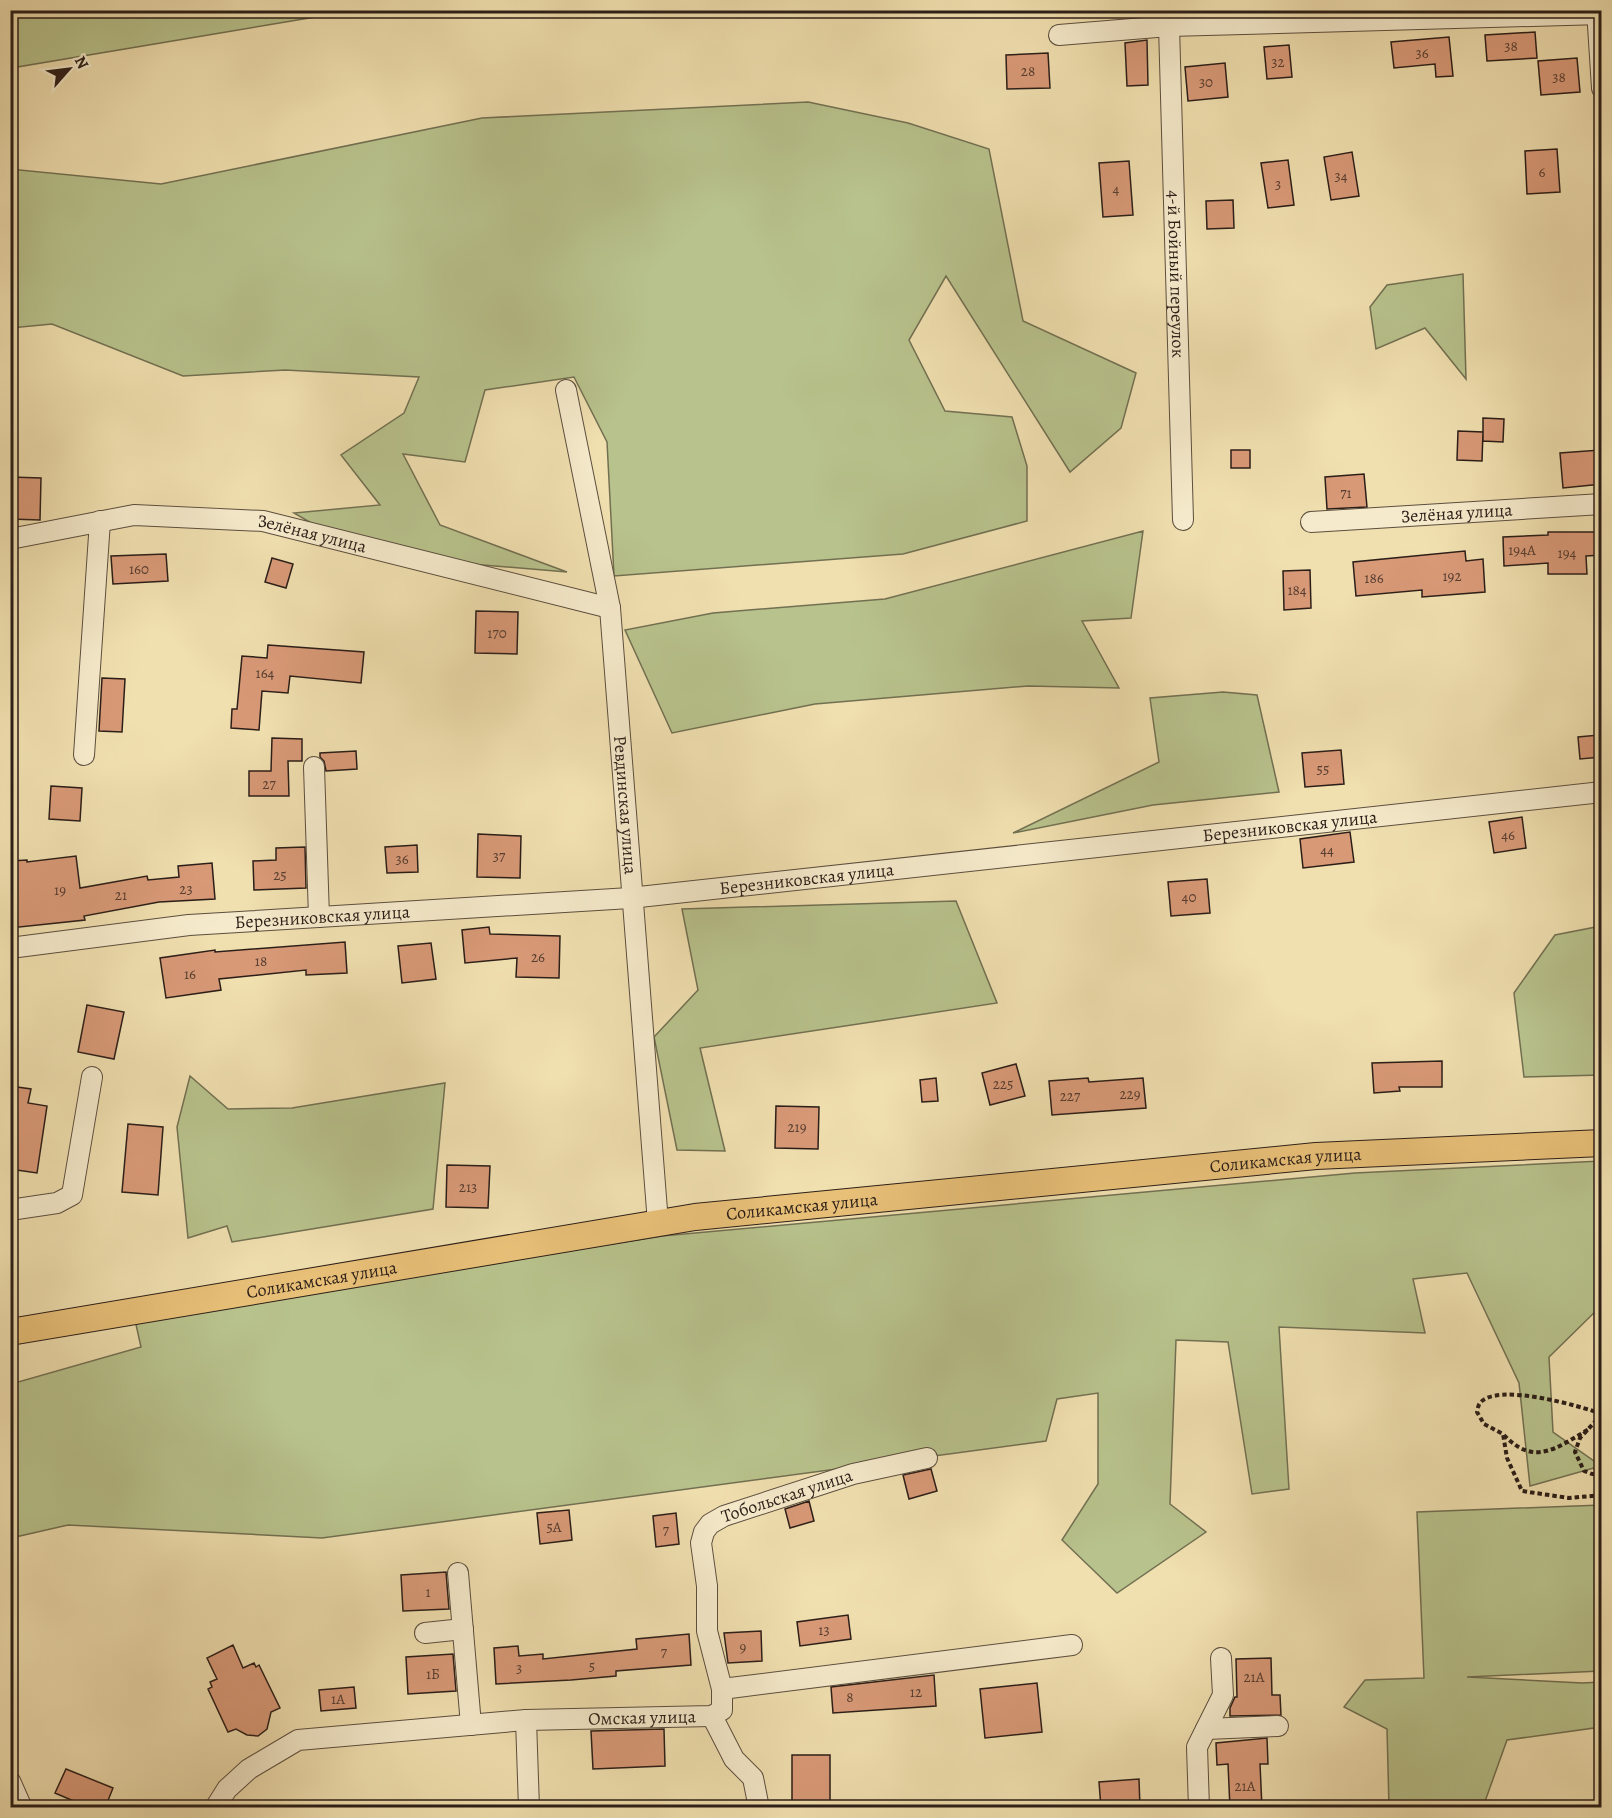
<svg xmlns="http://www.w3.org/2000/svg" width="1612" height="1818" font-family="Alegreya,serif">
  <rect width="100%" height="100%" fill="#f0dfaf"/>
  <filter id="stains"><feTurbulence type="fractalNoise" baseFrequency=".00333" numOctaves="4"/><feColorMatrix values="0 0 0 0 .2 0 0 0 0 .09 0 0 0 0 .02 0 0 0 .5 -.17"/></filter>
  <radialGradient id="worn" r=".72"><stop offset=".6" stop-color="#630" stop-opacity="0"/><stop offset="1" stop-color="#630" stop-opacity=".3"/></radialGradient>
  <!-- green -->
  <path fill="#b8c28c" stroke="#727052" stroke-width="1.5" d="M11,10H351V11L11,68Z
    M808,102L908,123L989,149L1023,321L1136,373L1121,428L1070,472L946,276L909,340L945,411L1012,417L1027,466V521L903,554L614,576L607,442L574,377L485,390L465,462L403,454L440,525L567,572L434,561L337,538L294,513L380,505L341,455L404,413L419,377L285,370L183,376L52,324L11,328L10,169L161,184L482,118Z
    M1463,274L1466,379L1425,328L1376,349L1370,307L1387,285Z
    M1143,531L1131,618L1082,621L1119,688L1028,686L815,704L672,733L625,630L713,613L885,599Z
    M1223,692L1257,695L1279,792L1153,805L1013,833L1159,762L1150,698Z
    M956,901L997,1003L700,1048L725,1151L677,1150L654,1037L698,990L682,909Z
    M1601,926V1075L1524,1077L1514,993L1555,935Z
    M190,1076L228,1109L292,1108L445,1083L433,1209L232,1242L227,1226L188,1238L177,1127Z
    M1601,1161V1306L1549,1357L1553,1432L1601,1466L1530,1486L1519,1383L1467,1273L1413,1279L1425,1333L1279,1327L1289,1489L1252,1494L1228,1342L1176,1340L1170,1504L1206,1532L1117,1593L1062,1540L1098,1484V1393L1057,1399L1046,1441L322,1538L68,1525L11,1538V1384L141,1347L135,1320L662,1236L1355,1173Z
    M1601,1505V1671L1467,1677L1582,1683L1601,1682V1727L1507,1740L1483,1807H1389L1387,1729L1344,1707L1365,1680L1424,1678L1417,1512Z"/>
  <!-- building -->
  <path fill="#d89977" stroke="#2b1e18" stroke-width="1.5" d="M1126,10H1146V16L1127,17Z
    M1535,32L1537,58L1487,61L1485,35Z
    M1449,37L1453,76L1436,77L1435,64L1394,68L1391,42Z
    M1147,40L1148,85L1127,86L1125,43Z
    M1289,45L1292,77L1267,79L1264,47Z
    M1048,53L1050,88L1007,89L1006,55Z
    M1577,58L1580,92L1541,95L1538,61Z
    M1225,63L1228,97L1188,101L1185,67Z
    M1557,149L1560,192L1527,194L1525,151Z
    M1352,152L1359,196L1331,200L1324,157Z
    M1288,160L1294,205L1268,208L1261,163Z
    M1129,161L1133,215L1103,217L1099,163Z
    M1233,200L1234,228L1207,229L1206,201Z
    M1483,418L1504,419L1503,442L1483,441Z
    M1458,431L1483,432L1482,461L1457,460Z
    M1231,450H1250V468H1231Z
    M1600,450L1602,484L1563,488L1560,453Z
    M1364,474L1367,507L1327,509L1325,477Z
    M10,477L41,478L40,520L10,519Z
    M1548,532H1602V555L1586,556L1587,574H1548V563L1504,566L1503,537L1548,535Z
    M1465,551L1466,561L1483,559L1485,592L1422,597V590L1356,596L1353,562Z
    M166,554L168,581L113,584L111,556Z
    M272,558L293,564L286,588L265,582Z
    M1310,570L1311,608L1284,610L1283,571Z
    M476,611L518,612L517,654L475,653Z
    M268,645L364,652L361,683L290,676L288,693L262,691L259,730L231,728L232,709H237L242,656L267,658Z
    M102,678L125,679L122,732L99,731Z
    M1599,735L1601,757L1580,759L1578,737Z
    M272,738L302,739V761H288L289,796H249V771H271Z
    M1341,750L1344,784L1305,787L1302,753Z
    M356,751L357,769L326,771L324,761L320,757V753Z
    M51,786L82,788L80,821L49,819Z
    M1522,817L1526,848L1494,853L1489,822Z
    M1350,832L1354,862L1303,868L1300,839Z
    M478,834L521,836L520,878L477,877Z
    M417,845L418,872L387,873L385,847Z
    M305,847L306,888L254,890L253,861L276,860V848Z
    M76,856L80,888L147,876L148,880L179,877L178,866L212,863L215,899L159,902L84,916L85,920L10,928V861L27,860V862Z
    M1207,879L1210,913L1171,916L1168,882Z
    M489,927L490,934L560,936L559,978L516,977L517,958L465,963L462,930Z
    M345,942L347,973L306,975V970L219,979L221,990L166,998L160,958L215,950V952Z
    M431,943L436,979L402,983L398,946Z
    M87,1005L124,1012L114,1059L78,1052Z
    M1442,1061V1087H1399L1400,1091L1374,1093L1372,1063Z
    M1016,1064L1025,1096L990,1105L982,1073Z
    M936,1078L938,1101L922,1102L920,1080Z
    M1088,1078L1089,1082L1143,1078L1146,1108L1052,1115L1049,1081Z
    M10,1086L31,1089L28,1103L47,1106L37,1173L10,1169Z
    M776,1106L819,1107L818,1149L775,1148Z
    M128,1124L163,1127L158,1195L122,1192Z
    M447,1165L490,1166L488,1208L446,1207Z
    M931,1469L937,1491L909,1499L903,1475Z
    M809,1501L814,1521L790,1528L785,1509Z
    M569,1510L572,1540L540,1544L537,1513Z
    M676,1513L679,1544L656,1547L653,1516Z
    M446,1572L449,1609L403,1611L401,1575Z
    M848,1615L851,1639L800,1646L797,1622Z
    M761,1631L762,1661L728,1663L724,1633Z
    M689,1634L691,1665L616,1671V1676L571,1680L496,1684L494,1648L518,1646L519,1656L543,1654V1659L637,1649L636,1639Z
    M233,1645L243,1668L254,1663L256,1667L259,1665L280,1708L271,1712L267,1729L258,1736L247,1735L236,1729L228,1732L208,1689L212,1687L210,1682L217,1679L207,1658Z
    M453,1654L456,1691L408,1694L406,1657Z
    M1271,1658L1272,1695H1280L1281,1715L1230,1716V1708L1235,1697H1237L1236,1659Z
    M934,1675L936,1706L833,1713L831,1687Z
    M1037,1683L1042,1732L985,1738L980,1689Z
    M354,1687L356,1708L321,1711L319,1690Z
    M664,1729L665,1766L593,1769L591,1731Z
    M1267,1738L1268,1764H1260L1262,1808H1230L1228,1764L1217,1765L1216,1743Z
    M792,1755H830V1808H792Z
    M66,1769L113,1788L105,1808H90L55,1793Z
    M1139,1779L1140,1808H1101L1099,1782Z"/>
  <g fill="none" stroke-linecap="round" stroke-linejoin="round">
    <!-- minor casing -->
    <g stroke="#5c4e3e" stroke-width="22">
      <g id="minor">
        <path d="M1597,10L1602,88"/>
        <path id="s1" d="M1169,26L1183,520"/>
        <path d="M1059,35L1169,26L1602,14"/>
        <path id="s2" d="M566,390L610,608L658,1223"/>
        <path id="s3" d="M1311,522L1602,504"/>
        <path id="s4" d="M10,539L134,515L263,521L610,608"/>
        <path d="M84,755L100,521"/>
        <path d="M314,767L319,917"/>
        <path id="s5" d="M10,948L189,925L630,898L1602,792"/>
        <path d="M10,1210L57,1203L72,1195L92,1077"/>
        <path d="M458,1573L471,1725"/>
        <path d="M425,1633L463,1629"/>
        <path id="s6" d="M722,1689L707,1631V1586L701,1543L704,1532L710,1524L724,1516L853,1474L927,1458"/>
        <path d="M712,1716L734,1759L753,1778L759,1808"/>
        <path d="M526,1720L529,1808"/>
        <path d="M1206,1729L1278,1726"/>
        <path d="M10,1781L22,1808"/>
        <path id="s7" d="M215,1808L227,1789L249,1769L298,1740L526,1720L712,1716L722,1710V1689L1072,1645"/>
        <path d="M1199,1808L1197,1747L1223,1695L1221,1658"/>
      </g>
    </g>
    <!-- major casing -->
    <g stroke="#2b1e18" stroke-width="28">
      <g id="major">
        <path id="s8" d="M10,1332L695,1217L1316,1156L1602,1143"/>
      </g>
    </g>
    <!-- path -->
    <path stroke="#2b1e18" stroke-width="4" stroke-dasharray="4.5 3" stroke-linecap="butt" d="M1602,1414C1580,1406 1497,1382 1480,1403C1478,1405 1478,1409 1477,1412L1484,1424L1503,1434L1507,1458L1522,1491L1569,1498L1602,1495
      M1602,1414L1580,1438L1575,1452L1584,1471L1592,1474H1602
      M1504,1435C1534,1467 1557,1448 1589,1429"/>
    <!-- minor -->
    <use href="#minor" stroke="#f5eacb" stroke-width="20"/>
    <!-- major -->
    <use href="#major" stroke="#e8c078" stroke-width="26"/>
  </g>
  <g text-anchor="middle" stroke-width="4.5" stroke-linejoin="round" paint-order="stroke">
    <!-- number labels -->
    <g font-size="15" fill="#563d30">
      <text x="1511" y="51">38</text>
      <text x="1422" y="58">36</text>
      <text x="1278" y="67">32</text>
      <text x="1028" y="76">28</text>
      <text x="1559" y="82">38</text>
      <text x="1206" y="87">30</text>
      <text x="1542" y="177">6</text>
      <text x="1341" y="181">34</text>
      <text x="1278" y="189">3</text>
      <text x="1116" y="194">4</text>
      <text x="1346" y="498">71</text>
      <text x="1522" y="555">194А</text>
      <text x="1567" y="558">194</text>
      <text x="139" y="574">160</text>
      <text x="1452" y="581">192</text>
      <text x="1374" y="583">186</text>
      <text x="1297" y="595">184</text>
      <text x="497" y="638">170</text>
      <text x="265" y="678">164</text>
      <text x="1323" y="774">55</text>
      <text x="269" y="789">27</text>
      <text x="1508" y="840">46</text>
      <text x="1327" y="855">44</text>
      <text x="499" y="861">37</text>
      <text x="402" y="864">36</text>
      <text x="280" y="880">25</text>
      <text x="186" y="894">23</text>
      <text x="60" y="895">19</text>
      <text x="121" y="900">21</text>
      <text x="1189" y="902">40</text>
      <text x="538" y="962">26</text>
      <text x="261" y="966">18</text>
      <text x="190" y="979">16</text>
      <text x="1003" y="1089">225</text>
      <text x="1130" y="1099">229</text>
      <text x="1070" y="1101">227</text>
      <text x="797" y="1132">219</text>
      <text x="468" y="1192">213</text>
      <text x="554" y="1532">5А</text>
      <text x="666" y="1535">7</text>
      <text x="428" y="1597">1</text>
      <text x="824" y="1635">13</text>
      <text x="743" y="1652">9</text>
      <text x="664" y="1657">7</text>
      <text x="592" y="1671">5</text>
      <text x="519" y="1673">3</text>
      <text x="433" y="1679">1Б</text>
      <text x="1254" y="1682">21А</text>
      <text x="916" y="1697">12</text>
      <text x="850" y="1702">8</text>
      <text x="338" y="1704">1А</text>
      <text x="1245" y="1791">21А</text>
    </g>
    <!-- street labels -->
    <g font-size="18" fill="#2b1e18" stroke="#f5eacb">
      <text dy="6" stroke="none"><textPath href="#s1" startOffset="248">4-й Бойный переулок</textPath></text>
      <text dy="6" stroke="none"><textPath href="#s3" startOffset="146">Зелёная улица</textPath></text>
      <text dy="6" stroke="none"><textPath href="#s4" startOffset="306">Зелёная улица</textPath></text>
      <text dy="6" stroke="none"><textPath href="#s2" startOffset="420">Ревдинская улица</textPath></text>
      <text dy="6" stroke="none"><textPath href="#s5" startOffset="1286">Березниковская улица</textPath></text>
      <text dy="6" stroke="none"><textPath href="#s5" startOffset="800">Березниковская улица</textPath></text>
      <text dy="6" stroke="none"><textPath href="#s5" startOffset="314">Березниковская улица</textPath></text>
      <text dy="6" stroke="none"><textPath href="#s8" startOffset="1288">Соликамская улица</textPath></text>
      <text dy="6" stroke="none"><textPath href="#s8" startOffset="802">Соликамская улица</textPath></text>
      <text dy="6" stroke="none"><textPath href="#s8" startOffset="316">Соликамская улица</textPath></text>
      <text dy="6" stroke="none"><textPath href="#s6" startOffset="252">Тобольская улица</textPath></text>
      <text dy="6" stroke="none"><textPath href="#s7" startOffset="454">Омская улица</textPath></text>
    </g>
  </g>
  <!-- margin -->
  <rect width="1612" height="1818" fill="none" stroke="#f0dfaf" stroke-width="36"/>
  <rect x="12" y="12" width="1588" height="1794" fill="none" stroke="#2b1e18" stroke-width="3"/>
  <rect x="18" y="18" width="1576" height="1782" fill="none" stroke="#2b1e18" stroke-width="1.5"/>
  <!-- north arrow -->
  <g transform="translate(69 69) rotate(62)" stroke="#f5eacb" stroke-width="4.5" paint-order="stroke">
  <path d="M0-4.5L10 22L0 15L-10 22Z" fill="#2b1e18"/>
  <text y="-9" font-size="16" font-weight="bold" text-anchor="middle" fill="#2b1e18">N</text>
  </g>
  <rect width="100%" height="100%" filter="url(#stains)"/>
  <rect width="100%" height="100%" fill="url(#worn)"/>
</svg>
